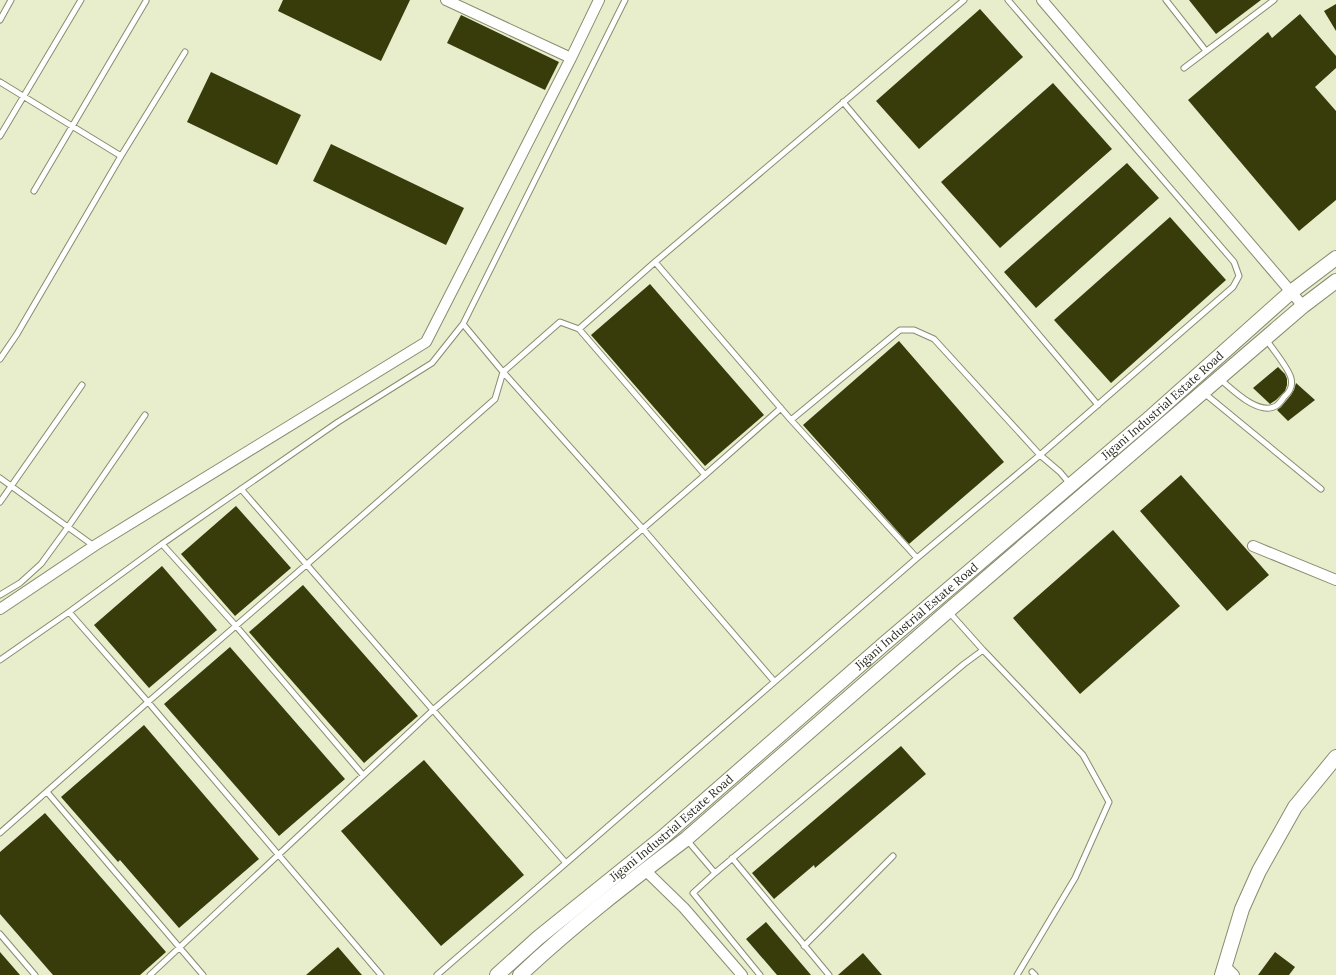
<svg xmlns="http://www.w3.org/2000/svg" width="1336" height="975" font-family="Lora,serif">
  <rect width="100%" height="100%" fill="#e8edcc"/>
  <!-- building -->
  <path fill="#383c0b" d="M283,0H410L381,61L278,11Z
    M1189,0H1261L1216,34Z
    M1336,4V31L1324,11Z
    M980,9L1023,57L919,149L876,101Z
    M1300,14L1336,56V68L1315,87L1336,111V200L1299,231L1188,100L1268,32L1272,38Z
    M461,15L559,62L545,90L447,43Z
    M211,72L301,115L277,165L187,122Z
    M1053,83L1112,149L1000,248L941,182Z
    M331,144L464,208L446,245L313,181Z
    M1127,163L1159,198L1036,308L1004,272Z
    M1170,217L1226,280L1111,383L1054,320Z
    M650,284L764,415L705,466L591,335Z
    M899,341L1004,462L909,544L803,425Z
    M1278,367L1285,374L1287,379V385L1285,391L1276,400L1270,404L1253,388Z
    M1296,383L1315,400L1288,421L1277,410L1281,407L1291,395L1294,390Z
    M1181,475L1269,575L1227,611L1140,511Z
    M236,506L291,568L235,616L181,554Z
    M1113,530L1180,606L1080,694L1013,618Z
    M162,566L217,630L149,688L94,625Z
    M303,585L418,716L364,763L249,632Z
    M230,647L345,779L279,836L164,704Z
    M144,725L259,859L179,928L120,860L118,862L61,797Z
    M901,746L926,774L815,868L814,865L774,899L752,873Z
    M424,760L524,875L441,946L341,831Z
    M45,813L166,952L140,975H53L0,914V852Z
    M766,922L811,975H777L746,939Z
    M338,947L362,975H306Z
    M0,952L20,975H0Z
    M1275,952L1295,967L1289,975H1258Z
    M863,953L882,975H838Z"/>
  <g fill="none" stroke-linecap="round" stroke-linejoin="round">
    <!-- lane casing -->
    <g stroke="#888c6e" stroke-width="7">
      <path id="lane" d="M1008,0L1234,262L1239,276L1233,287L1040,455L1060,472L1070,484
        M1166,0L1206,51
        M0,20L11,0
        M1184,68L1274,0
        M0,82L121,156
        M843,102L1098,405
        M0,136L81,0
        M34,191L146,1
        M463,324L503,372L643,529L774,681
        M579,329L705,475
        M0,359L17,334L121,156L185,52
        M1220,379C1232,389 1258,416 1276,406C1279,404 1282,400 1284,397C1290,392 1293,386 1291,378C1288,367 1273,350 1266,339
        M1204,393L1321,489
        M0,478L94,546
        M241,489L566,863L917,558L1040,455L934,339L914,330H900L791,420
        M0,502L82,385
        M162,544L236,626L363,775
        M917,558L791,420L655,262L964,0
        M0,595L20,583L41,564L68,527L145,415
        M949,612L983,650L1083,755L1109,802L1075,878L1017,975
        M0,660L69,612
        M47,792L203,975
        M0,833L148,702L306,565L495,399L503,372L560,322L579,329L655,262
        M687,840L715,873L693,893L760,975
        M732,858L829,975
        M715,873L964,664L983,650
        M0,934L35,975
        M804,946L893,856
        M1032,972L1035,975
        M150,975L433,710L705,475L781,408
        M381,975L148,702L69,612L162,544L338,422L432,363L463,324L625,0
        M437,975L566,863"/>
    </g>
    <!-- street casing -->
    <g stroke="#888c6e" stroke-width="12">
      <path id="street" d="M446,0L571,58
        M1042,0L1303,306
        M1253,546L1336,580
        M0,609L94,546L426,342L571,58L599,0
        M645,870L684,908L742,975
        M1224,965L1234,975"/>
    </g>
    <!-- secondary casing -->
    <g stroke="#888c6e" stroke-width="16">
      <g id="secondary">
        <path id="s1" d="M497,975L538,938L662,838L884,644L1152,416L1291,292L1336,258"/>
        <path d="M520,975C572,926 629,882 686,839L948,611L1303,306L1336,281"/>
        <path d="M1222,975L1242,909L1259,871L1295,807L1336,757"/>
      </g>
    </g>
    <!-- lane -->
    <use href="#lane" stroke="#fff" stroke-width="5"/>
    <!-- street -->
    <use href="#street" stroke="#fff" stroke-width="10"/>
    <!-- secondary -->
    <use href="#secondary" stroke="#fff" stroke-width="14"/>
  </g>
  <g text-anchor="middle" stroke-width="4" stroke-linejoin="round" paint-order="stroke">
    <!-- street labels -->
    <g font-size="12" fill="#292b1e" stroke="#f5fad9">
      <text dy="4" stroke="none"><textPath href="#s1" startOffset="876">Jigani Industrial Estate Road</textPath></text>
      <text dy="4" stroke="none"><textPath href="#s1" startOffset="552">Jigani Industrial Estate Road</textPath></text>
      <text dy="4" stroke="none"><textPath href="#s1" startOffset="228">Jigani Industrial Estate Road</textPath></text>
    </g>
  </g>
</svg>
